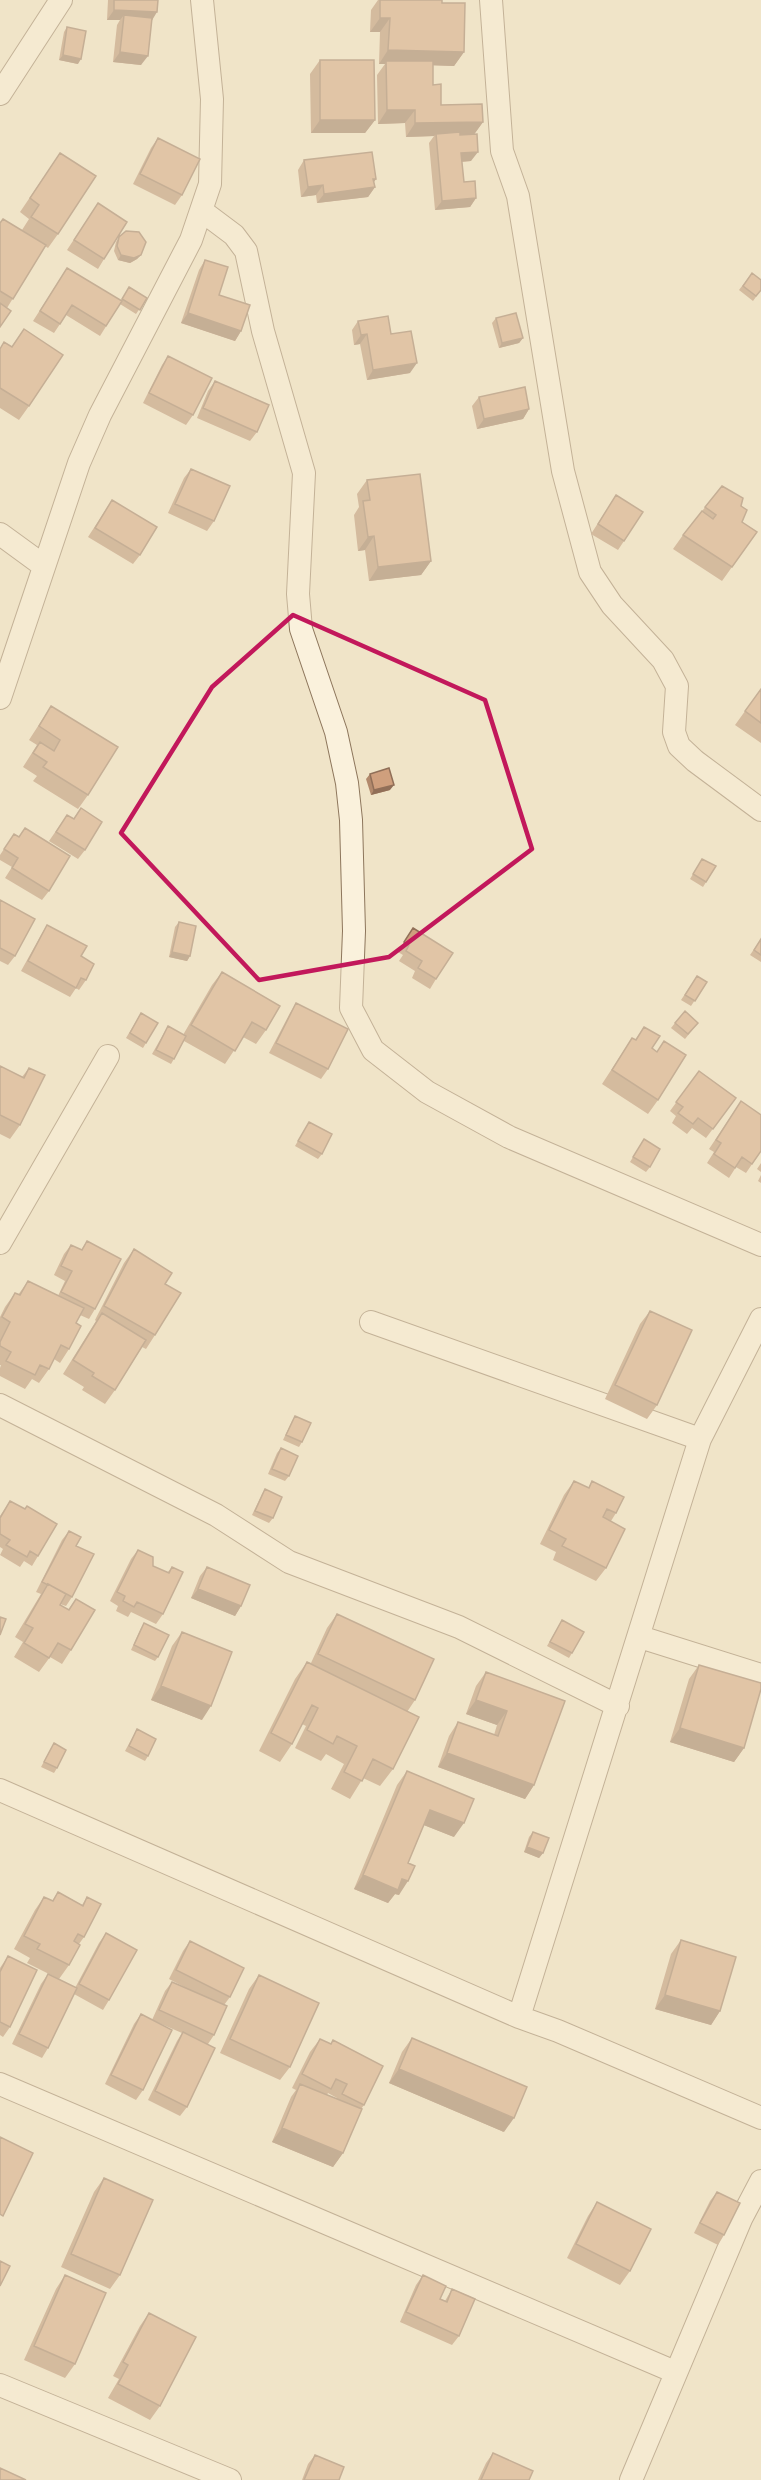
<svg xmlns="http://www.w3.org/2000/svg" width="761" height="2480" font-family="Bitter,serif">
  <rect width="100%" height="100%" fill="#f0e4c8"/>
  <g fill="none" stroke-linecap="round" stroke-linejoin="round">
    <!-- street casing -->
    <g stroke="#8d765c" stroke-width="24">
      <path id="street" d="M491,0L502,151L518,196L563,471L590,572L612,605L663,660L677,686L674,732L679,746L695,761L761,810
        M0,94L61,0
        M202,211L234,235L246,251L263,331L304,473L298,594L301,629L336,732L347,783L351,820L354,931L351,1008L373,1050L427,1092L509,1137L761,1245
        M0,534L44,566
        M0,698L79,463L100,415L191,240L210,184L212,99L202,0
        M0,1243L108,1056
        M371,1322L700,1439
        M0,1405L216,1515L289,1562L459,1627L618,1706
        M640,1637L761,1675
        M0,1790L519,2017L558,2031L761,2118
        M519,2017L700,1439L761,1319
        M0,2084L675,2372
        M0,2385L230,2480
        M631,2480L741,2219L761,2181"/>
    </g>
    <!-- street -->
    <use href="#street" stroke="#faf1dc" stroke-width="22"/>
  </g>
  <!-- wall -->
  <path fill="#b2896c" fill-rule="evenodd" d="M108,0H158L152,20L141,65L113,62L117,25L120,20H107Z
    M378,0H442V3L464,52L454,66L433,65V85L441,105L483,122L474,134L471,161L462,162L464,182L476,198L470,207L435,210L429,143L434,136L406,137L405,123L378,124L377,75L385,64H379L380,32H370L371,10Z
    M67,27L78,64L59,60L64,32Z
    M320,60L375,120L365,133H311L310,74Z
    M158,138L182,195L175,205L133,184L151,148Z
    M60,153L58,234L48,248L45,246L7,308L0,327V223L22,230L29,219L20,212Z
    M304,160L376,179L374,182L375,187L368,197L317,203L316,195L301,197L298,170Z
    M98,203L104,259L98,269L67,250Z
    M119,237L141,255L137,259L130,263L118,260L114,251L116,242Z
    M205,260L219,295L241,331L235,341L181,323L199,270Z
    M67,268L121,301L129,287L147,298L136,314L120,304L100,336L66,315L54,333L33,321Z
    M752,273L761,290L753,301L739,290Z
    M496,318L523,338L519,343L499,348L492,323Z
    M358,321L391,334L410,373L367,380L360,344L354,345L352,330Z
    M24,329L29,406L19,420L0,408V348L12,346Z
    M168,356L193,415L186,425L143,403L162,365Z
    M215,381L257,432L250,441L197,418L208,391Z
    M479,397L529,409L523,419L477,429L472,406Z
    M191,469L214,521L207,531L168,513L184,478Z
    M367,480L431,561L421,575L369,581L365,550L358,551L354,515L359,507L357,494Z
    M722,486L741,506L742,522L757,532L722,581L673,549L683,535Z
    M616,495L624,541L618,550L591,534Z
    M112,500L140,555L133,564L88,537Z
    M761,689V743L735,725Z
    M51,706L88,795L78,809L33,781L37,776L23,767L37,745L29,740Z
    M370,774L390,790L371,795L366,779Z
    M81,808L85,850L78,859L49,841L67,815L73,819Z
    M25,828L49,891L42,900L5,878L12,867L0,860V855L14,834L19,837Z
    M702,859L716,866L703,887L690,879Z
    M0,900L15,956L8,965L0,961Z
    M179,922L190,956L187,961L169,957L175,927Z
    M47,925L81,956L86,980L79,990L76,988L70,997L21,971L41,935Z
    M413,928L436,979L430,989L412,978L415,971L399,961L403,955L398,952Z
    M761,939V962L750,955Z
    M222,972L266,1030L256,1044L243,1037L225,1064L184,1041L171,1064L152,1054L168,1026L183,1035L212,985Z
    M697,976L707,982L691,1006L681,1000Z
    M296,1003L328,1069L321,1079L269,1053L290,1013Z
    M141,1013L146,1043L143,1048L126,1038Z
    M675,1023H698L685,1039L671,1028Z
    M644,1027L652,1048L658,1100L648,1114L602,1084L632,1038L635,1040Z
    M0,1066L22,1077L29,1068L20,1125L10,1139L0,1134Z
    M699,1071L736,1098L706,1138L692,1128L687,1134L672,1123L676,1116L670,1111Z
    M741,1101L761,1151L746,1173L736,1167L729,1178L707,1163L714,1152L709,1149Z
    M309,1122L322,1154L318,1159L295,1146Z
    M644,1139L650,1167L646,1172L630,1162Z
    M761,1163V1172L757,1169Z
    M761,1175V1183L758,1181Z
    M87,1241L95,1309L89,1319L80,1315L76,1323L69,1349L60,1363L54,1359L49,1369L39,1383L32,1379L25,1389L0,1376V1368L1,1365H0V1317L5,1307L15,1293L18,1295L28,1281L58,1296L65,1281L54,1275L64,1254L71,1245L81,1250Z
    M134,1249L165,1284L155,1335L146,1349L142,1347L115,1390L105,1404L82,1390L84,1387L63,1374L96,1321L95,1320L124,1263Z
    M650,1311L657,1405L647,1419L605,1399L640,1324Z
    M295,1416L302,1442L299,1447L283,1440L292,1421Z
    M281,1448L289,1476L285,1481L268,1474L277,1453Z
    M574,1481L588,1488L592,1481L616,1513L611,1521L606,1568L596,1581L553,1560L556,1552L540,1544L564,1495Z
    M265,1489L273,1518L269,1523L252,1515L262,1494Z
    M10,1501L38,1556L32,1566L24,1561L20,1567L0,1555L3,1549L0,1547V1516Z
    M69,1531L76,1546L72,1597L66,1606L60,1604V1605L68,1610L76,1599L71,1650L62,1664L50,1657L39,1672L14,1657L23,1642L15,1637L41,1594L36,1592L62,1540Z
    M138,1550L153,1566L167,1573L172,1567L163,1614L156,1624L131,1612L128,1617L116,1611L118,1606L110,1601L131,1559Z
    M207,1567L241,1606L235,1616L191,1598L200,1576Z
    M337,1614L415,1700L407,1712L393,1769L380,1786L363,1778L350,1799L331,1789L344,1764L326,1754L321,1761L295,1748L306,1726L302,1724L292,1744L280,1762L259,1751L295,1679L307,1662L311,1663L327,1628Z
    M562,1620L572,1653L569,1658L547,1646Z
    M144,1623L158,1657L155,1661L131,1650L141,1628Z
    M182,1632L202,1720L151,1700L172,1646Z
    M699,1665L744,1748L734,1762L670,1742L689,1679Z
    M486,1672L565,1701L534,1785L525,1799L438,1767L449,1736L458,1722L494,1735L497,1725L466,1714L476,1686Z
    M137,1729L148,1756L145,1761L125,1751Z
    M54,1743L57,1768L54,1773L41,1767Z
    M407,1771L454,1837L424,1825L408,1863L399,1895L395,1894L388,1903L354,1889L397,1785Z
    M533,1832L543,1853L539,1858L524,1852L529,1837Z
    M58,1892L82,1905L87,1897L84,1937L79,1944L69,1965L59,1979L27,1963L30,1958L14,1949L35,1910L44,1897L52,1901Z
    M106,1933L109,2000L103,2010L74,1994L48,2048L42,2058L12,2044L41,1984L48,1974L75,1988L99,1943Z
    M681,1940L720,2011L711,2025L655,2009L671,1954Z
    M190,1941L230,1997L224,2005L214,2035L208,2044L187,2107L180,2116L148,2100L177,2041L182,2033L152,2020L165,1991L172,1982L192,1991L169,1979L183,1951Z
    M8,1956L10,2027L3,2037L0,2035V1968Z
    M259,1975L290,2067L280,2080L220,2053L249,1989Z
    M141,2014L143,2090L136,2100L105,2084L134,2024Z
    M412,2038L504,2132L389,2083L402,2052Z
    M320,2039L364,2105L361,2109L343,2153L333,2167L272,2142L291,2097L296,2090L292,2088L310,2052ZM328,2093L337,2098V2099L327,2095Z
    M104,2178L120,2275L110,2289L61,2267L94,2192Z
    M717,2192L724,2235L718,2245L694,2233L710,2201Z
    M597,2202L630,2271L620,2285L567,2258L588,2216Z
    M65,2275L75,2364L65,2378L24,2360L56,2289Z
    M423,2275L440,2299L445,2301L452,2289L459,2336L452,2345L400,2322L416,2285Z
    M149,2313L160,2406L150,2420L108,2398L119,2379L113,2376L140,2326Z
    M493,2453L529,2480H478L486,2463Z
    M315,2455L339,2480H302L308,2464Z"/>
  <!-- shaded-wall -->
  <path fill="#916f58" d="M114,10L157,12L151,22L124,15L120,20H107Z
    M380,18H390L380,32H370Z
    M388,50L464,52L454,66L386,64V61L385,64H379Z
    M120,52L148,56L141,65L113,62Z
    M63,55L81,59L78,64L59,60Z
    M387,110H415L405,123L378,124Z
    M320,120H375L365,133H311Z
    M483,122L473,136L436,134L434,136L406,137L415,123Z
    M478,152L471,161L454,162L461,153Z
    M373,179H376L369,188L375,187L368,197L317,203L324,194Z
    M323,185L316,195L301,197L308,187Z
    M476,198L470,207L435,210L442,201Z
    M121,255H141L137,259L130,263L118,260Z
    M188,313L241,331L235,341L181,323Z
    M367,334L360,344L354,345L361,335Z
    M523,338L519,343L499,348L502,343Z
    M417,363L410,373L367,380L373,370Z
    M529,409L523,419L477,429L484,419Z
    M374,536L365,550L358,551L368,537Z
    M431,561L421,575L369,581L378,567Z
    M394,785L390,790L371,795L374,790Z
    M172,952L190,956L187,961L169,957Z
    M198,1589L241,1606L235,1616L191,1598Z
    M161,1686L211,1706L202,1720L151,1700Z
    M476,1700L507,1711L497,1725L466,1714Z
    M680,1728L744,1748L734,1762L670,1742Z
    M447,1753L534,1785L525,1799L438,1767Z
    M430,1810L464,1823L454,1837L421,1824Z
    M527,1847L543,1853L539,1858L524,1852Z
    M363,1875L402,1879L408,1881L399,1895L395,1894L388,1903L354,1889Z
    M665,1995L720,2011L711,2025L655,2009Z
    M399,2069L514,2118L504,2132L389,2083Z
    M282,2128L343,2153L333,2167L272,2142Z"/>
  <!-- building -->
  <path fill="#cf9f7d" stroke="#916f58" stroke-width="1.5" d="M114,0H158L157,12L114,10Z
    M380,0H442V3H465L464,52L388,50L390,18H380Z
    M124,15L152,18L148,56L120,52Z
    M67,27L86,31L81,59L63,55Z
    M320,60H374L375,120H320Z
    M386,61H433V85L441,84V105L482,104L483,122L415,123V110H387Z
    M460,132V135L477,134L478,152L461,153L464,182L475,181L476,198L442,201L436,134Z
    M158,138L200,159L182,195L140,174Z
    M372,152L376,179H373L375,187L324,194L323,185L308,187L304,160Z
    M60,153L96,176L58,234L31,217L39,205L30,198Z
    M98,203L127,222L104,259L74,240Z
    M3,219L46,245L13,299L0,291V223Z
    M126,231L139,232L146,242L141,255L134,258L121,255L117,246L119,237Z
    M205,260L228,267L219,295L250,305L241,331L188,313Z
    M67,268L122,301L106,326L72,305L60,324L40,311Z
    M752,273L761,280V290L756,296L743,286Z
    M129,287L147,298L140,310L122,299Z
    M0,303L11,311L0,327Z
    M516,313L523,338L502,343L496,318Z
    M388,316L391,334L411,331L417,363L373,370L367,334L361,335L358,321Z
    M24,329L63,355L29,406L0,388V349L4,342L12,347Z
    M168,356L212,378L193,415L149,393Z
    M215,381L269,405L257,432L203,408Z
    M525,387L529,409L484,419L479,397Z
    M191,469L230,486L214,521L175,504Z
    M420,474L431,561L378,567L374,536L368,537L363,501L370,500L367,480Z
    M722,486L743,498L741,506L747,510L742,522L757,532L732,567L683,535L702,511L713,519L716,515L705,507Z
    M616,495L643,512L624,541L598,524Z
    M112,500L157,527L140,555L95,528Z
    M761,689V723L745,711Z
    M51,706L118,747L88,795L43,767L47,762L33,753L40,742L54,751L60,740L39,726Z
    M389,768L394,785L374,790L370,774Z
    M81,808L102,822L85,850L56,832L67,815L74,819Z
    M25,828L70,856L49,891L12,868L18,858L4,849L14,834L19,837Z
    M702,859L716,866L706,882L693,874Z
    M0,900L35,919L15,956L0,948Z
    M179,922L196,926L190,956L172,952Z
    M47,925L87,946L81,956L94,964L86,980L81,978L76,988L28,961Z
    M413,928L453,953L436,979L418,968L422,961L406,951L409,945L404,942Z
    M761,939V955L754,950Z
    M222,972L280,1006L266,1030L252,1022L235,1051L191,1025Z
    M697,976L707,982L695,1001L685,995Z
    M296,1003L348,1029L328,1069L276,1043Z
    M685,1011L698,1023L688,1034L675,1023Z
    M141,1013L158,1023L146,1043L130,1033Z
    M168,1026L186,1036L174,1059L156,1050Z
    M644,1027L660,1036L652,1048L657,1052L664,1041L686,1055L658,1100L612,1070L632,1038L636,1040Z
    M0,1066L24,1078L29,1068L45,1075L20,1125L0,1115Z
    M699,1071L736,1098L713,1129L698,1118L693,1124L678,1113L683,1107L676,1102Z
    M741,1101L761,1115V1151L752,1164L742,1157L735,1168L714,1154L721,1143L716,1140Z
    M309,1122L332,1134L322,1154L298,1141Z
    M644,1139L660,1149L650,1167L633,1157Z
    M87,1241L121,1259L95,1309L61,1292L72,1271L61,1266L71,1245L82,1250Z
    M134,1249L172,1273L165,1284L181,1293L155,1335L104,1306Z
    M28,1281L84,1308L76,1323L81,1326L69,1349L61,1345L49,1369L40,1365L35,1375L6,1361L11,1352L0,1346V1342L10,1322L2,1317L15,1293L20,1295Z
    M650,1311L692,1330L657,1405L615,1385Z
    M102,1313L146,1340L115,1390L92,1376L94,1373L73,1360Z
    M295,1416L311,1423L302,1442L286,1435Z
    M281,1448L298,1456L289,1476L272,1469Z
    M574,1481L589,1488L592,1481L624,1497L616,1513L607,1509L603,1517L625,1529L606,1568L562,1546L566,1539L549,1530Z
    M265,1489L282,1497L273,1518L255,1511Z
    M10,1501L25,1509L27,1506L57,1524L38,1556L30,1551L27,1557L6,1545L10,1540L0,1534V1518Z
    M69,1531L81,1537L76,1546L94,1554L72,1597L48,1584V1585L42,1582Z
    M138,1550L153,1557V1566L169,1573L172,1567L183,1572L163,1614L137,1602L134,1607L123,1601L125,1596L117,1592Z
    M207,1567L250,1585L241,1606L198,1589Z
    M48,1584L66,1594L60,1605L69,1610L76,1599L95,1610L71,1650L58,1643L49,1658L24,1643L33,1628L25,1624Z
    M337,1614L434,1659L415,1700L318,1654Z
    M0,1617L6,1619L0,1635Z
    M562,1620L584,1632L572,1653L550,1642Z
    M144,1623L169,1635L158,1657L134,1645Z
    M182,1632L232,1652L211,1706L161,1686Z
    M307,1662L419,1717L393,1769L373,1759L362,1781L344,1772L357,1746L337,1736L333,1744L307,1730L318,1708L312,1705L292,1744L271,1733Z
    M699,1665L761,1683V1689L744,1748L680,1728Z
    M486,1672L565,1701L534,1785L447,1753L458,1722L498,1736L507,1711L476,1700Z
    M137,1729L156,1739L148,1756L129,1746Z
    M54,1743L66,1750L57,1768L44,1762Z
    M407,1771L474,1799L464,1823L430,1810L408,1863L415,1866L408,1881L402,1879L398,1890L363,1875Z
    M533,1832L549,1838L543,1853L527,1847Z
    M58,1892L83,1906L87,1897L101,1904L84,1937L78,1934L74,1941L80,1945L69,1965L37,1949L40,1944L24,1936L44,1897L53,1901Z
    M106,1933L137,1950L109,2000L79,1984Z
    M681,1940L736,1957L720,2011L665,1995Z
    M190,1941L244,1968L230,1997L176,1970Z
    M8,1956L37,1970L10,2027L0,2022V1972Z
    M48,1974L77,1988L48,2048L19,2034Z
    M259,1975L319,2003L290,2067L230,2039Z
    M172,1982L227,2006L214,2035L159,2010Z
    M141,2014L172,2030L143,2090L111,2075Z
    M183,2032L215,2048L187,2107L155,2091Z
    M412,2038L527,2087L514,2118L399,2069Z
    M320,2039L331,2044L333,2040L383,2066L364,2105L342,2094L347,2084L336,2079L331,2089L302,2074Z
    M300,2084L362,2109L343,2153L282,2128Z
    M0,2137L33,2153L3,2216L0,2214Z
    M104,2178L153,2200L120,2275L71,2254Z
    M717,2192L740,2203L724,2235L700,2223Z
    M597,2202L651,2229L630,2271L576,2244Z
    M0,2261L10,2266L0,2286Z
    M65,2275L106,2293L75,2364L34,2346Z
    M423,2275L446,2286L440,2299L447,2302L452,2289L475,2299L459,2336L406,2312Z
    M149,2313L196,2337L160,2406L118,2384L128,2365L123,2362Z
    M493,2453L533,2471L529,2480H481Z
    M315,2455L344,2467L339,2480H304Z
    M0,2468L26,2480H0Z"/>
  <!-- marked area -->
  <path d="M0 0H761V2480H0ZM293,615L485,700L532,849L389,957L259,980L121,833L212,687Z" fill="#f0e4c8" fill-opacity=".55" fill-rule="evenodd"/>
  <path fill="none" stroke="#c2185b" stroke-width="4.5" stroke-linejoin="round" d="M293,615L485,700L532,849L389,957L259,980L121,833L212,687Z"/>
</svg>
